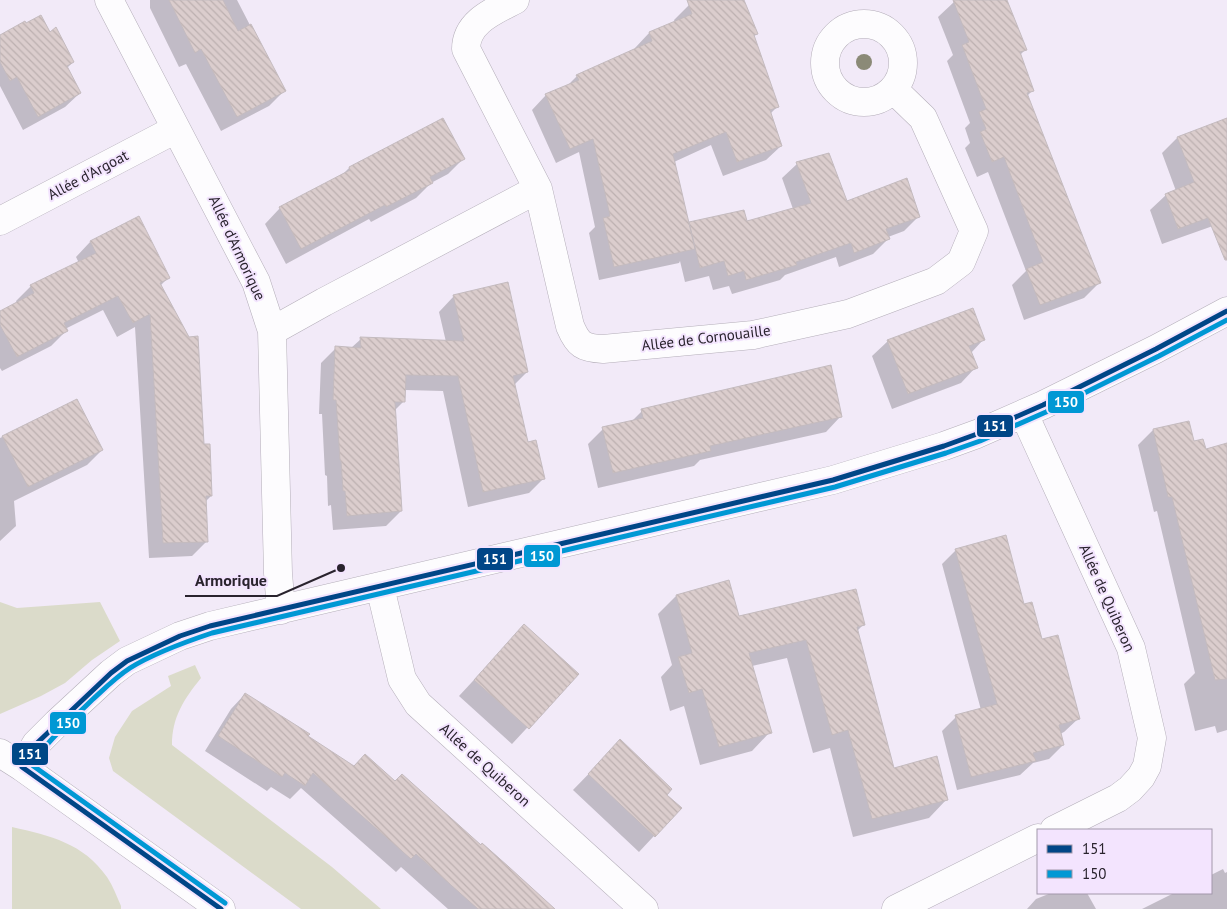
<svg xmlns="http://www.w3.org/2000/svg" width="1227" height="909" font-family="'PT Sans',sans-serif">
  <defs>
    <pattern id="building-back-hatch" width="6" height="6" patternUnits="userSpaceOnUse" patternTransform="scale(1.25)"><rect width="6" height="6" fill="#dbcdcd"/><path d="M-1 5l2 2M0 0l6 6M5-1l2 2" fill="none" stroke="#bcb0b0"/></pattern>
  </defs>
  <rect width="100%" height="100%" fill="#f2eaf8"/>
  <!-- grass -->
  <path fill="#dbdbca" d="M0,602L17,608L100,602L120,641L92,660L65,683L41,696L0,714Z
    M195,665L201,678C184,699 172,717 172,745L332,867L381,909H301L113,771L109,758L115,737L132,711L171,686L168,676Z
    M12,827C51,836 83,843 107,877C113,886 117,897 121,906V909H12Z"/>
  <!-- shadow -->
  <path fill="#0003" d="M150,0H237L284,91L269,106L221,131L186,64L179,67L150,8Z
    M702,0H743L757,34L753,37L777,107L770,114L781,146L766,160L723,176L711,145L674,162L688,225L690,223L746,222L793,209L782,178L797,164L846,202L919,216L904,231L888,237V239L873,254L839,267L836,257L785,275L780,280L732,294L729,286L713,290L709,276L685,282L680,261L679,263L599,280L589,233L595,227L579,152L556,163L532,110L546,95L567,86L577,76L636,50L635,48L649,33L675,23L674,20L689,5Z
    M958,0H1006L1025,50L1020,55L1033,90L1027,96L1099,283L1084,298L1024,320L1012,285L1026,271L988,172L977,177L965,148L970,143L965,128L970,123L947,61L953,55L938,17L954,2Z
    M49,33L73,62L67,68L80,93L65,107L23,130L0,86V37Z
    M1227,119V221L1162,244L1150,210L1166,195L1176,191L1162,153L1177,138Z
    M463,159L448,174L431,183L416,198L371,222L369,219L286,264L265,224L280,208L341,176L349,168Z
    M90,242L168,278L160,286L203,446L211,496L205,502L207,541L192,556L149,558L135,327L117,337L103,310L65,329L66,331L51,346L2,371L0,368V313L17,304L16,301L31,286L79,263L76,257Z
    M454,296L527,372L514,385L527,443L544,478L529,493L468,507L443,391L405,390L404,401L394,411L401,511L386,526L333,530L331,505L328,506L327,476L325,475L322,414H319L321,363L336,348H351L361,339L446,342L439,312Z
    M983,340L971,353L976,367L961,383L892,409L872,356L888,341Z
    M76,401L102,450L87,465L14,501L16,526L0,541V438Z
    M642,411L841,416L826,432L700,460L694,466L598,488L588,444L603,429L630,423Z
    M1153,430L1193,443L1205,450L1227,445V730L1217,733L1215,726L1195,731L1184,684L1195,673L1157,511L1154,512L1138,445Z
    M956,550L1023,606L1079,718L1064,732L1060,734L1063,745L1049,759L1033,763L1020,775L957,790L942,731L956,717L981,710L942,564Z
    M676,596L738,617L864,624L857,631L893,769L947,799L929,818L853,837L830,748L813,753L787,658L752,666L770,732L752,751L700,765L684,706L670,711L661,677L672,665L658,614Z
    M524,626L577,674L512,744L459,696Z
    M245,694L353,767L365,755L395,783L555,909H448L401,867L396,872L301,788L290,799L271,787L267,791L205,751L231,709Z
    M605,757L665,795L680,808L639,852L573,790Z
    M1223,869L1225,873L1227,872V909H1142L1174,893H1211V875Z
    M1051,893H1087L1096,909H1027L1036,899Z"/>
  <!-- building -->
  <path fill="url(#building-back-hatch)" stroke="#c4bbbf" d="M169,0H223L238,31L251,24L286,91L237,117L201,49L195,53Z
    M687,0H744L758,34L754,35L779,107L770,110L782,146L737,162L726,132L673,154L695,249L614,267L603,218L610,216L593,139L570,149L545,94L579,80L576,75L652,41L649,32L692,14Z
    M953,0H1007L1027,50L1020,52L1034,91L1027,93L1101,283L1040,305L1026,269L1043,262L1004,157L992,162L980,132L986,129L979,112L986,109L962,45L969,42Z
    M41,15L50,32L56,27L74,62L67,66L81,93L38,117L17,77L10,81L0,62V35L25,21L26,23Z
    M443,118L465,159L430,177L433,183L386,207L385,205L301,249L279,207L350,170L349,167Z
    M1227,118V260H1225L1208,218L1178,229L1165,194L1194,182L1177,137Z
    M829,153L847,201L907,178L920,217L886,229L890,239L854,253L851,243L796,262L797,265L746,280L744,271L728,276L724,261L700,268L689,222L744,210L747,221L811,203L796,162Z
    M139,216L170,278L160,283L189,337L198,336L204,444H210L212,496H206L208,542L163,543L150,314L133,323L118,296L64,323L68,331L17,357L0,325V311L34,293L30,285L96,253L90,241Z
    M508,282L528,372L513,376L528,442L536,440L545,479L483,492L458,376L406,375L405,402H395L402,511L347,516L345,491H343L341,461L340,460L336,400H333L335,346L361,348L360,337L464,341L453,295Z
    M973,308L985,340L969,346L978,368L908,394L887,340Z
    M831,365L842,417L710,446L711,451L613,473L602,427L643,418L641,409Z
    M77,399L103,450L28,487L2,436Z
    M1189,421L1194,441L1203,439L1206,449L1227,443V679L1215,680L1172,497H1168L1153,429Z
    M1006,535L1024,604L1032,602L1042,639L1058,635L1080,719L1059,725L1064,745L1033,753L1036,761L971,777L955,715L997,704L955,549Z
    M729,580L739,616L856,589L865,625L857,627L894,768L937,756L948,800L872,819L848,730L832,735L806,640L749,653L772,733L719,747L702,689L689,693L678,657L692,653L676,595Z
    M524,624L579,674L529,729L474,680Z
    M245,693L310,734L308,736L354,766L365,754L395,781L402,774L481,845L482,843L509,867L555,909H478L416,854L411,859L313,773L305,786L285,773L282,777L218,736Z
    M620,739L672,789L667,795L682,808L655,837L588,774Z"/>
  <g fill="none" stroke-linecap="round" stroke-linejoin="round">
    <!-- minor casing -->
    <g stroke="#b4aeb9" stroke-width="29">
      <path id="minor" d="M109,0L256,282L272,331L278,573L281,610
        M515,0C494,11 466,22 466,49L538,189L570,326C578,345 583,348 603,349L753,335L848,314L936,281L961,262L974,231L923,118L893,89
        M825 63a39 39 0 1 1 78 0a39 39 0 1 1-78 0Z
        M0,221L176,129
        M272,331L324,302L538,189
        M1024,414L1131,648L1152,738L1147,766L1141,777L1130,789L1118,798L1054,830
        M380,587L402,679L418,704L644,909
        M0,753L22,767L221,909
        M22,767L36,744L57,723L111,673L127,661L180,636L210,626L833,480L944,446L977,434L1043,405L1156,349L1227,311
        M896,909L1038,838"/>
    </g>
    <!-- minor -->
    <use href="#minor" stroke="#fdfcfe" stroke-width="28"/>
    <!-- bus-1 casing -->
    <g stroke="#f3e4fe" stroke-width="9">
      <path id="bus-1" d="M221,909L22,767L36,744L111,673L127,661L180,636L210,626L833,480L944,446L977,434L1043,405L1156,349L1227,311"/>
    </g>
    <!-- bus-2 casing -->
    <g stroke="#f3e4fe" stroke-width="9">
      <path id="bus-2" d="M225,903L32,765C48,739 71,721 92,700C104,689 116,677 130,668C154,653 185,642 212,633L835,487L946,453L980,441L1046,412L1159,356L1227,320"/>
    </g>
    <!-- bus-1 -->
    <use href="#bus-1" stroke="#004687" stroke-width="5"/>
    <!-- bus-2 -->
    <use href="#bus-2" stroke="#0098d4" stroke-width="5"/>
  </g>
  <!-- trees -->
  <circle fill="#8b8a77" cx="864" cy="62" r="8"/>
  <g text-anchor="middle" stroke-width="4" stroke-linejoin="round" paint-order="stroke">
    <!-- street labels -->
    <g font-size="15" fill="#29232d" stroke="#f3e4fe">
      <text transform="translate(88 175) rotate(-28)" y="5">Allée d'Argoat</text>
      <text transform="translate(237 248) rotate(65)" y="5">Allée d'Armorique</text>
      <text transform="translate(706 338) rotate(-7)" y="5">Allée de Cornouaille</text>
      <text transform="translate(1107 598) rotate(66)" y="5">Allée de Quiberon</text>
      <text transform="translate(485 765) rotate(42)" y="5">Allée de Quiberon</text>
    </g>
  </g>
  <!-- callouts -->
  <path fill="none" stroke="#29232d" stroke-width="2" d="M341 568L277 596H185"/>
  <circle fill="#29232d" stroke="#f3e4fe" stroke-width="2" cx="341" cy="568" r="5"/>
  <g font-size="16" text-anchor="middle" font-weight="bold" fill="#29232d" stroke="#f3e4fe" stroke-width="4" stroke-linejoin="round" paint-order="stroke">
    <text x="231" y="586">Armorique</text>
  </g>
  <g stroke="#f3e4fe" stroke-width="2">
    <rect x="1047" y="390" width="38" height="24" rx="5" fill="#0098d4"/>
    <rect x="976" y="414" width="38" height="24" rx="5" fill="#004687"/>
    <rect x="523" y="544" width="38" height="24" rx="5" fill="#0098d4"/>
    <rect x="476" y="547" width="38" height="24" rx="5" fill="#004687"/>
    <rect x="49" y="711" width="38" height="24" rx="5" fill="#0098d4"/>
    <rect x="11" y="742" width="38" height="24" rx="5" fill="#004687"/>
  </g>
  <g font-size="14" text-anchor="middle" font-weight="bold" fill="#fff">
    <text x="1066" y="407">150</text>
    <text x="995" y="431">151</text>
    <text x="542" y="561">150</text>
    <text x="495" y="564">151</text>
    <text x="68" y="728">150</text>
    <text x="30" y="759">151</text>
  </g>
  <!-- legend -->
  <rect x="1037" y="829" width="175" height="65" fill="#f3e4fe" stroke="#a297aa"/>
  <rect x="1047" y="845" width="25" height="8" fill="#004687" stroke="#a297aa"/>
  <text x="1082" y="854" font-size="15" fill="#29232d">151</text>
  <rect x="1047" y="870" width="25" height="8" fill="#0098d4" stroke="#a297aa"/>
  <text x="1082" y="879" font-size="15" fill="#29232d">150</text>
</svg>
